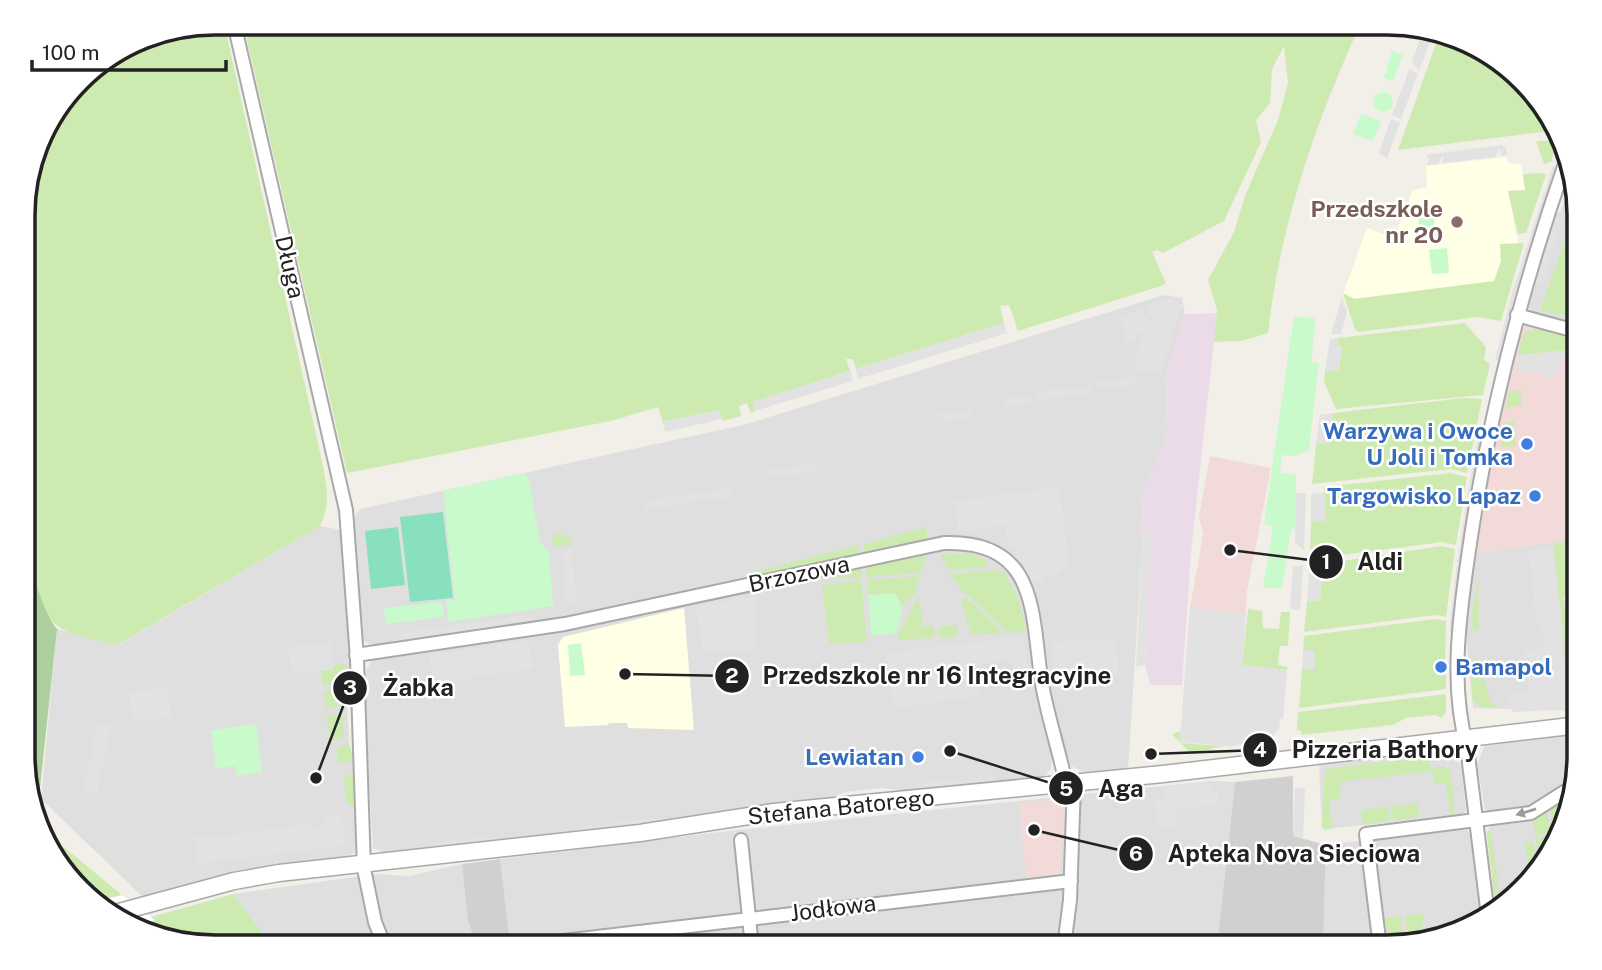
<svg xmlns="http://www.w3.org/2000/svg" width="1602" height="970" font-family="'Public Sans',sans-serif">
  <rect width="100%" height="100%" fill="#f2efe9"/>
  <!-- residential -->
  <path fill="#e0dfdf" d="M1572,180L1579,202V324L1537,314L1528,307L1527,301L1554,216L1561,211Z
    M1164,295L1182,298L1185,314L1166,374L1167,436L1142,497L1143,532L1128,770L1088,774L1071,766L1056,723L1040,609L1029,579L1000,548L975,538L942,537L563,618L373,646L362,640L352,520L360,509L747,424Z
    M320,526L341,530L343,548L351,688L347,697L349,744L353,756L356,810L355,852L346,858L144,898L41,799L57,629L118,645Z
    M1553,543L1564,642L1579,640V711L1473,708L1466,634L1475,553Z
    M952,549H972L995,558L1010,571L1019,587L1030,623L1038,698L1052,756L1051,769L1043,778L919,792L883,788L846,792L823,800L715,812L635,827L386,853L373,848L363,677L371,662L379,658L571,629Z
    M1579,734V767L1573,785L1563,786L1526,809L1490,813L1485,809L1477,764L1485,746Z
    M1433,751L1446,752L1461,764L1466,810L1462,816L1322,829L1319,764Z
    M1211,781L1235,782L1217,947H498L510,942L500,859L720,832Z
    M1569,797L1547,861L1494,911L1489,828L1495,824L1533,818Z
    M1463,827L1470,833L1481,922L1399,947H1385L1375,841L1377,838Z
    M1358,841L1363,847L1374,947H1323L1326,845Z
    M462,864L468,922L478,947H273L233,894L377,874L408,876Z"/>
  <!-- commercial -->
  <path fill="#f2dad9" d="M1526,325L1575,338L1579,343V540L1475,553L1495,433L1518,334Z
    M1210,456L1271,468L1247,591L1242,665L1287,670L1283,719H1280L1279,728L1271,738L1261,742L1230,746L1180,742L1190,608L1203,535L1199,516Z
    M1064,799L1060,873L1052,878L1026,880L1019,803Z"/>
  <!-- industrial -->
  <path fill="#ebdbe8" d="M1217,313L1191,553L1182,685H1150L1145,665L1151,533L1143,532L1142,497L1167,436L1166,374L1185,314Z
    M55,858L107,899L96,902Z"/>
  <!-- education -->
  <path fill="#ffffe5" d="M1507,157L1508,163L1521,164L1525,190L1508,191L1518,243L1500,245L1501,261L1494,281L1353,299L1343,294L1367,228L1394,238L1413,190L1427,187L1426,166Z
    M684,608L694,730L628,728L627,723H609L608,725L565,727L558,645L563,637Z"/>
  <!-- religious -->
  <path fill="#d0d0d0" d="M1293,776V836L1326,845L1323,947H1217L1235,782Z
    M500,859L510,942L498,947H478L468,922L462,864Z"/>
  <!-- grass -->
  <path fill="#cdebb0" d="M215,23H224L321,457C326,482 332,502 320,526L117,645C85,636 52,637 40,601C36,589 34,575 25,566L24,190L43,130L88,71L142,37Z
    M243,23H1361C1316,121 1280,225 1268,333L1241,341L1214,342L1217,310L1208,280L1234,232L1245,196L1278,120L1288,83L1284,46L1272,69L1270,103L1256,120L1261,142L1224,221L1163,253L1157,250L1152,252L1166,283L1161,286L1018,331L1009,305L1000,306L1004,323L856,369L853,359H846L850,371L753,402L755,412L751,413L747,403L739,406L741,416L723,421L719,410L663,422L658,407L611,421L347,473Z
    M1438,38L1493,55L1553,119L1557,130L1398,150Z
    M1536,141H1557L1551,162L1544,164Z
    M1542,173L1546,175L1526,233L1518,234L1508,191L1525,190L1523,174Z
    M1579,202V319L1540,310Z
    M1524,243L1501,321L1479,317L1358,332L1355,329L1343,293L1354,299L1494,281L1501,261L1500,244Z
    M1465,323L1486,347L1484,360L1490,364L1483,395L1336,409L1324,382L1325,371L1339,370L1341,346H1337L1338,338Z
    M1535,326L1572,336L1579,343V349L1518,355L1524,331H1534Z
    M1520,390L1522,404L1505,409L1509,391Z
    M1464,398L1482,399L1467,473L1451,469L1312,484L1316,444L1329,443L1333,413Z
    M1514,420L1516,446L1501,447L1503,423Z
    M1450,473L1467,477L1456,545L1443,542L1310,559L1311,522L1325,520L1324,487Z
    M926,527L928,540L864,554V544Z
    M560,534L572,539V545L554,546L552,535Z
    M1566,542L1573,596L1564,597L1566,624L1579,623V640L1564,642L1553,543Z
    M859,545L861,554L760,576L753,572Z
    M1442,546L1455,549L1446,617L1435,615L1304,632L1307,602L1320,600L1322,571L1309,570V566Z
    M926,553L921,573L866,577L865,566Z
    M969,553L989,561L985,567L949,570L940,555Z
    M861,568L862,577L801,580L860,567Z
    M994,570L1005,573L1019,600L1026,631L1008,633L960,588L950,574Z
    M1478,573L1479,630L1474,632L1471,620Z
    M920,576L915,594L902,605L895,593L868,595V580Z
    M861,580L867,642L829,644L822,585Z
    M918,596L924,627L934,626L935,638L898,640V635Z
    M965,597L999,628L1003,633L971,635L961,600Z
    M1248,609L1262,611L1263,628L1279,629L1281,612H1290L1288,646H1280L1278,665L1288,667L1287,670L1242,665Z
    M1435,619L1446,621L1445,663L1436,665L1438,675L1446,674V689L1299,708L1302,669H1315L1314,650H1303L1304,636Z
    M957,625L958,636L939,638L938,627Z
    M1579,644V708L1570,709L1563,646Z
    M1479,659L1490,701L1498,707L1484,708L1472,700L1471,660Z
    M337,663L346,664V683L323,686L320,670H332Z
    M347,687L342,706L326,708L323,691Z
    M1446,694V712L1442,718L1435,715L1406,718L1393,725L1302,735L1301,731L1297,730L1298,712Z
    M343,713L344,738L330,740L326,716Z
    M1180,731L1181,743L1223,746L1191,754L1172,734Z
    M349,744L354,761L338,763L337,746Z
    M1427,757L1431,768L1445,766L1451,771L1455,813L1450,814L1446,783L1434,784L1432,771L1340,782L1341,798L1329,800L1333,828L1325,830L1322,827L1325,769Z
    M354,772L356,810L346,802L344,777Z
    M1565,797H1569L1555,838L1550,807Z
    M1418,803L1419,817L1392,820L1391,807Z
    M1388,807L1390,821L1363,824L1361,810Z
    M1547,811L1550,832L1536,835L1533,820Z
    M1490,830H1491L1500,899L1494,891L1487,837V831Z
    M1551,836L1549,856L1538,857L1536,838Z
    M1533,842L1538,870L1529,872L1525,843Z
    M64,847L122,895L107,899L54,857Z
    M233,894L273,947H215L143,924L154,921L151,917Z
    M1424,913L1421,933L1408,935L1405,916Z
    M1401,916L1403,936L1392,937L1381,918Z"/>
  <!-- forest -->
  <path fill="#add19e" d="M24,565C40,583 41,609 57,629L37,816L24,780Z"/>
  <!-- park -->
  <path fill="#c8facc" d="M1392,51L1403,55L1393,81L1384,78Z
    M1373 102a10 10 0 1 1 20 0a10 10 0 1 1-20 0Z
    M1361,114L1381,121L1373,141L1353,134Z
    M1434,217L1436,239L1420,241L1418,218Z
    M1447,248L1449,273L1432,274L1429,250Z
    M1294,316L1316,319L1311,362L1319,363L1309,450L1295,456L1282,455L1280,473L1296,475L1295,529H1291L1282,589L1263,587L1273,526L1264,524Z
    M525,473L529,479L540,543L549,551L553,606L449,622L446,601L455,600L443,491Z
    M895,593C905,608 903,618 895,634L871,635L868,595Z
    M442,602L444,617L386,624L384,608Z
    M581,643L585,675L570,676L568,645Z
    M256,724L262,772L237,776L235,766L216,769L211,730Z"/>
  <!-- pitch -->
  <path fill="#88e0be" d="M443,512L453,598L410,602L400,517Z
    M398,527L405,585L371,589L365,531Z"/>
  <!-- parking -->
  <path fill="#e2e2e2" d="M1422,33L1432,36L1419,71L1412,62Z
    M1409,70L1418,73L1401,119L1392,115Z
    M1391,119L1400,123L1387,158L1379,153Z
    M1502,145L1506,147L1507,155L1502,156L1499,149L1495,157L1443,163V155L1438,164L1427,165L1429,159L1426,155Z
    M1553,166L1557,167L1516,293L1499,360H1495L1512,293Z
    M1554,216L1563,220L1543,284L1532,287Z
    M1342,297L1347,312L1341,334H1331Z
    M1174,298L1176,303L1182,304L1161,372L1138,370V365L1133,363L1143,331L1136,334L1137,342L1126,341L1120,316L1143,309L1146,319L1154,322L1156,319L1148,316L1152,302L1159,304Z
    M1004,323L1007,333L858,379L856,369Z
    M1338,338L1337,346H1342L1339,370L1325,371L1330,339Z
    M1579,349V358L1559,360L1560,375L1543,378L1542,370L1514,372L1518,355Z
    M850,371L853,381L755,411L752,402Z
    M1135,377L1136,385L1097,390L1096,381Z
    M1092,386L1093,394L1037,400L1036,392Z
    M1032,396L1033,404L1006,407L1005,399Z
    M720,410L722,419L665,432L663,422Z
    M971,410L972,419L938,423L937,414Z
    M1333,413L1329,443L1316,444L1320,415Z
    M1478,438L1482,439L1471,496L1467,495Z
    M815,464L816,472L765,476V469Z
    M1059,487L1070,566L1061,567L1062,573L1043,576V581L1031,583L1014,560L1018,548L1009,549L1005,525L959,532L955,501Z
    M730,488L731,497L645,509L643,501Z
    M1324,492L1325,521L1311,522V494Z
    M1296,493H1306L1304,550L1295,543Z
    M1467,498L1471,499L1461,563H1457Z
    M1143,532L1151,533L1145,665L1136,667Z
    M1552,547L1570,709L1512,712L1507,693L1529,690L1524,651L1545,648L1542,623H1537L1528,550Z
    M572,549L576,602L566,604L562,550Z
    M1303,565L1300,610L1290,609L1293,567Z
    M1457,565L1461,566L1453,633H1450V621Z
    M1309,570H1322L1320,600L1307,602Z
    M757,595L755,650L703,652L696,607Z
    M1579,600V623L1566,624L1564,602Z
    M1190,608L1246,613L1242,665L1287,670L1283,719H1280L1279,728L1271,738L1230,746L1180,742Z
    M535,614L537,622L392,644L394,634Z
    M1023,636L1028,668L1013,670L1011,660L977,665L981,696L892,708L887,653Z
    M1117,639L1118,674L1054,677L1052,642Z
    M528,640L533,668L434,684L429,655Z
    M331,642L333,670L292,672L288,648Z
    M1303,650H1314L1315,669H1302Z
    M168,687L171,717L132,722L129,692Z
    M98,722L111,725L97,792L84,789Z
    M987,773L999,783L919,792L912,786L915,782L918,785L933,781L937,784L939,780L943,783L945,780L949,782L952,779L955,782L957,778L961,781L964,778L967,780L970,777L973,779L977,774L983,778Z
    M1208,782L1211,794L1218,791L1217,810L1211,805L1177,809L1175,830L1158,828L1154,800L1166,798L1164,787Z
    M1295,788H1305L1303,839L1293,836Z
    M342,815L346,845L203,863L196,862V841L184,837L205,838L310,824L311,829L323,828V817Z
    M661,817L667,821L574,833L579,827Z
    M501,836L506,840L424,849L429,843Z"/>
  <!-- pier -->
  <path fill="#fff" d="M122,895L155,920L141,925L109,915L96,902Z"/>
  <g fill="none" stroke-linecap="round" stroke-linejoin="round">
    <!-- stream -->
    <path stroke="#aad3df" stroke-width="3.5" d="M24,622C44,653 28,681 25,715C24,729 32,739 24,753"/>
    <!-- minor casing -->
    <g stroke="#a9a9a9" stroke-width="16">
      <path id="minor" d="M234,23L346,510L357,659L364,869L375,922L385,947
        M1517,315L1579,332
        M356,655L565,624L944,543C1040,540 1031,615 1042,684C1048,718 1059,750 1066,784
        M741,840L752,947
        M1488,916L1467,747C1450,687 1459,619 1468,557C1487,422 1521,290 1566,161
        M512,947L1071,881
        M1064,947L1070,900L1074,783
        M1380,947L1366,834L1531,813L1564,792L1571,791"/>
    </g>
    <!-- tertiary casing -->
    <g stroke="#a9a9a9" stroke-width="19">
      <path id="tertiary" d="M108,915L234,881L279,873L640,833L774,812L1163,774L1579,725"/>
    </g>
    <!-- minor -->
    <use href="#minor" stroke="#fff" stroke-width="12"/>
    <!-- tertiary -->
    <use href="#tertiary" stroke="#fff" stroke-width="16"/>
    <!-- rail -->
    <path stroke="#707070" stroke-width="3.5" stroke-dasharray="14 14" stroke-linecap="butt" d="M89,894L119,918"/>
  </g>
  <!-- one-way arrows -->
  <defs><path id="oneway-solid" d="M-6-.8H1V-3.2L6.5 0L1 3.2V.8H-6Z" transform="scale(1.75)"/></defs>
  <use fill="#9c9c9c" href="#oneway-solid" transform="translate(1526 812) rotate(163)"/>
  <!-- markers -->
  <circle fill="#8d6e63" stroke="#fff" stroke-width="2.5" cx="1457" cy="222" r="7"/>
  <g fill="#3f7fe0" stroke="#fff" stroke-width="2.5">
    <circle cx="1527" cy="444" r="7"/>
    <circle cx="1535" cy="496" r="7"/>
    <circle cx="1441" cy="667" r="7"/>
    <circle cx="918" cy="757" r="7"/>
  </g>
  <g text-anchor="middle" stroke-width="5" stroke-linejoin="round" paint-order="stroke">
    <!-- education labels -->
    <g font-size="23" font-weight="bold" fill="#785e54" stroke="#fff" text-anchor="end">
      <text x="1443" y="217">Przedszkole<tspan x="1443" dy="26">nr 20</tspan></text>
    </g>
    <!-- street labels -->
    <g font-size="23" fill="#222" stroke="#fff">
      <text transform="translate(290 267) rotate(77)" y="8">Długa</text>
      <text transform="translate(799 574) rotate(-12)" y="8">Brzozowa</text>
      <text transform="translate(841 807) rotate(-6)" y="8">Stefana Batorego</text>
      <text transform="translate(833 908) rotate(-7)" y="8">Jodłowa</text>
    </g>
    <!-- shop labels -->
    <g font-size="23" font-weight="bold" fill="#366cbe" stroke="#fff" text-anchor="end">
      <text x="1513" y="439">Warzywa i Owoce<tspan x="1513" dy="26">U Joli i Tomka</tspan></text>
      <text x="1521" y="504">Targowisko Lapaz</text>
      <text x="1455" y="675" text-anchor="start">Bamapol</text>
      <text x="904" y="765">Lewiatan</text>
    </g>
  </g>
  <!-- crop -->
  <path d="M0 0H1602V970H0ZM215 35H1387A180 180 0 0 1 1567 215V755A180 180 0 0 1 1387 935H215A180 180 0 0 1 35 755V215A180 180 0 0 1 215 35Z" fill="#fff" fill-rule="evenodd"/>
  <path fill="none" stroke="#222" stroke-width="3.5" d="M215 35H1387A180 180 0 0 1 1567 215V755A180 180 0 0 1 1387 935H215A180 180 0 0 1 35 755V215A180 180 0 0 1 215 35Z"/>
  <!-- callouts -->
  <path fill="none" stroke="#222" stroke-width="2.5" d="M1230 550L1326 562M625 674L732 676M316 778L350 688M1151 754L1260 750M950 751L1066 788M1034 830L1136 854"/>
  <g fill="#222" stroke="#fff" stroke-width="2.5">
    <circle cx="1230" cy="550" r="7"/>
    <circle cx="625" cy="674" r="7"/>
    <circle cx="316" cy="778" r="7"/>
    <circle cx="1151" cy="754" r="7"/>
    <circle cx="950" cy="751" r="7"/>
    <circle cx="1034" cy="830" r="7"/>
    <circle cx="1326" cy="562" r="18"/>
    <circle cx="732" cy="676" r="18"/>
    <circle cx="350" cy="688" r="18"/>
    <circle cx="1260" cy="750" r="18"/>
    <circle cx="1066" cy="788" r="18"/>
    <circle cx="1136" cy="854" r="18"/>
  </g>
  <g font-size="21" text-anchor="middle" font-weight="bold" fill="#fff">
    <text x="1326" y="569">1</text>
    <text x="732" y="683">2</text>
    <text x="350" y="695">3</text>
    <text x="1260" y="757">4</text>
    <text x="1066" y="796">5</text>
    <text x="1136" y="861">6</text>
  </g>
  <g font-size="24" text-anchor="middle" font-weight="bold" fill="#222" stroke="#fff" stroke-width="5" stroke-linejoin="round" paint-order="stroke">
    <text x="1380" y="570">Aldi</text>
    <text x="937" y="684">Przedszkole nr 16 Integracyjne</text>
    <text x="418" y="696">Żabka</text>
    <text x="1385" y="758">Pizzeria Bathory</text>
    <text x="1121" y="797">Aga</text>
    <text x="1294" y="862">Apteka Nova Sieciowa</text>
  </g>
  <!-- scale -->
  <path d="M32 60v10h194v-10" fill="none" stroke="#222222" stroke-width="3.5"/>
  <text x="42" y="60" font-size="21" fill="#222222" stroke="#ffffff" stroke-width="5" paint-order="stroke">100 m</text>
</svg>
